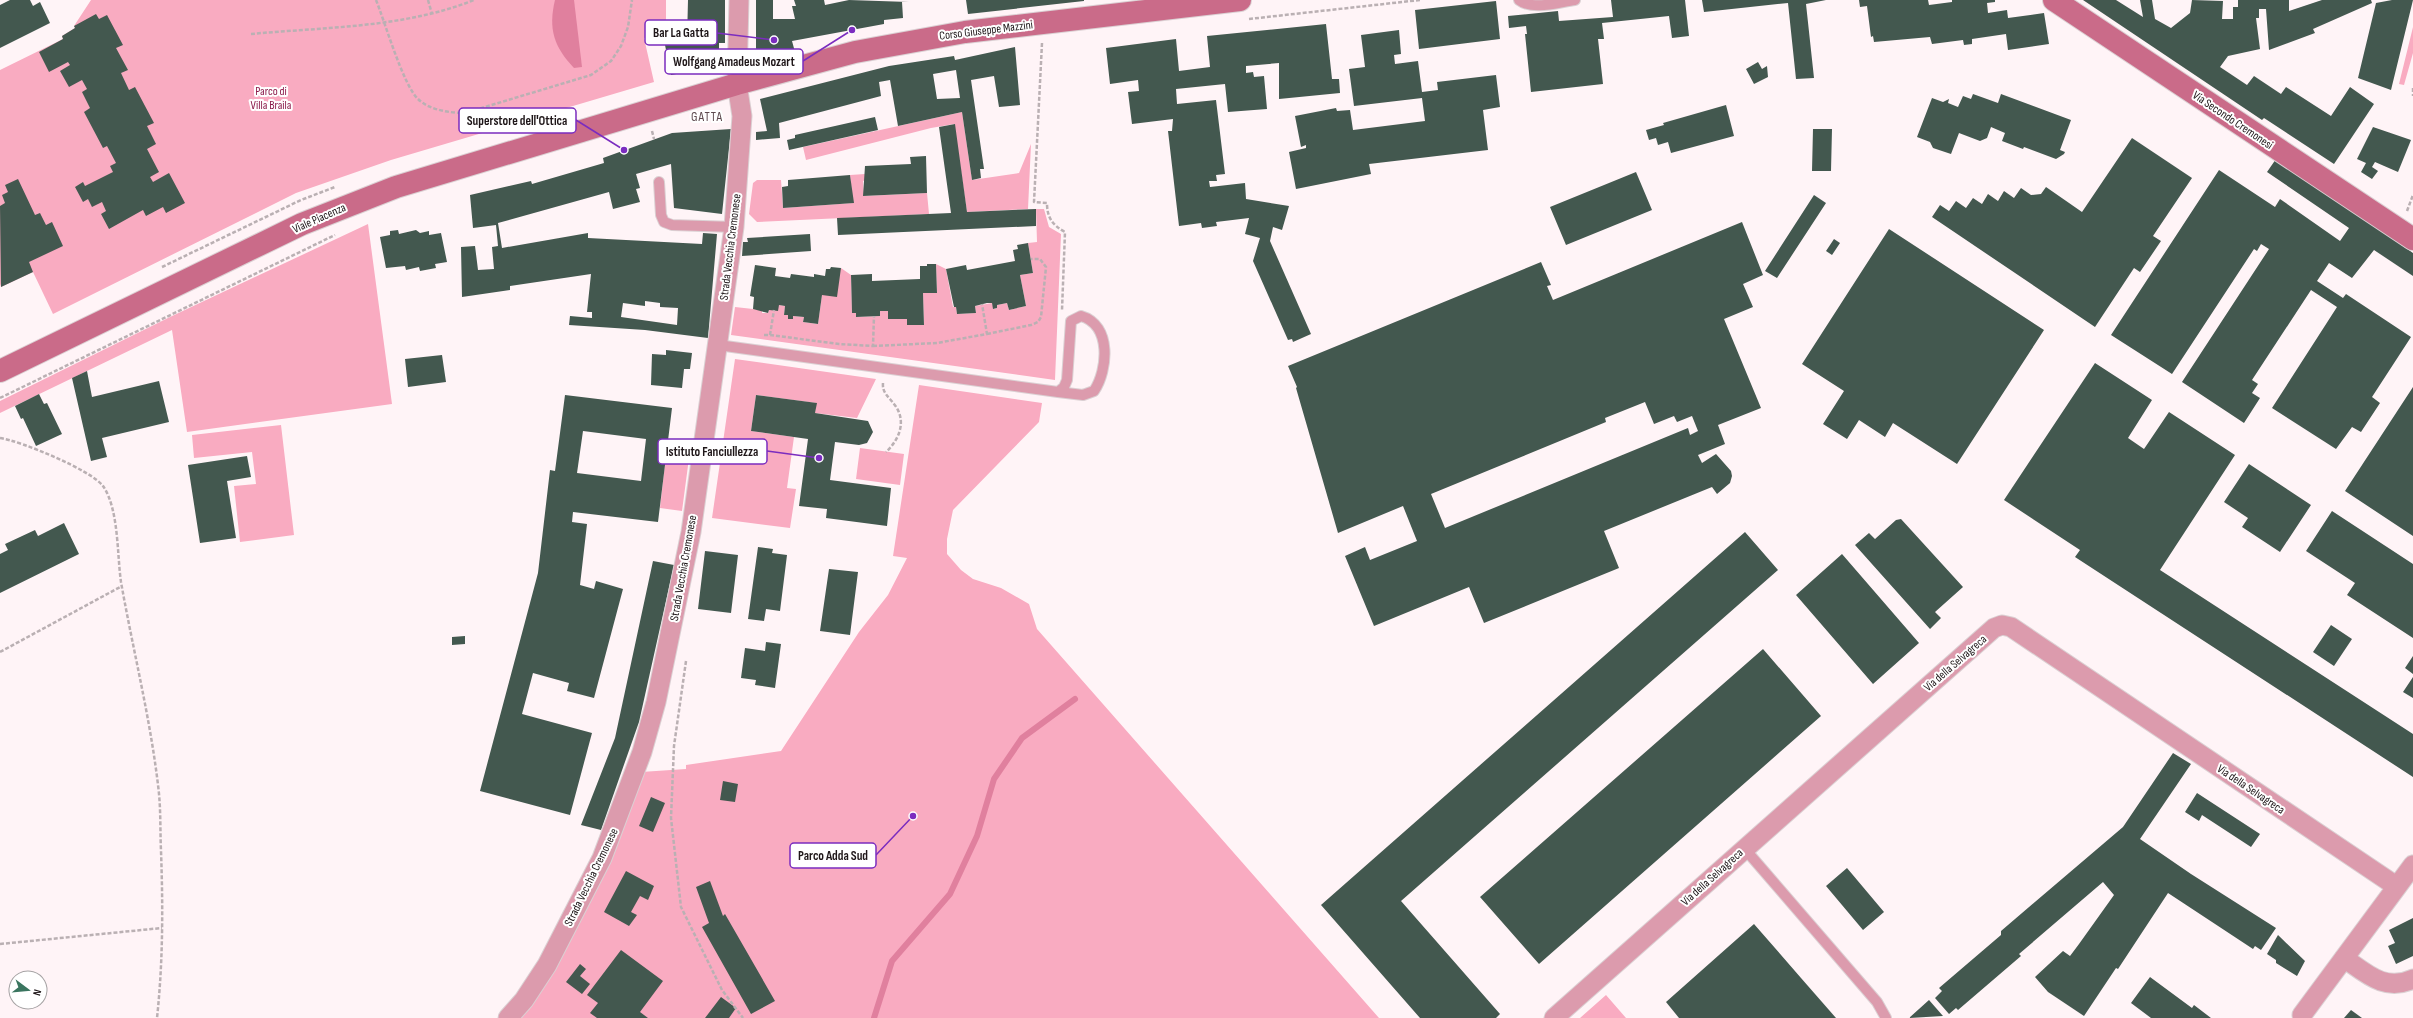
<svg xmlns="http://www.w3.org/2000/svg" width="2413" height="1018" font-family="'Sofia Sans Condensed',sans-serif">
  <rect width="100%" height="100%" fill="#fff4f7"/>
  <!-- green -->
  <path fill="#f9abc1" d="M91,0H666V31L644,38L654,82L391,160L296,193L53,314L33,272L1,287L0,284V70L63,39L62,36L75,28L74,26Z
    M2413,27V53L2404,85L2399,84Z
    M962,112L972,180L1019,173L1031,144L1028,209L967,212L954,124L931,128L806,160L803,147Z
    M865,174L866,180L863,181L864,196L927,193L929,214L757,222L749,214L753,183L757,180H781L783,208L853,203L850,175Z
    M1036,209H1044L1049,227L1061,234L1055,380L731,335L735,307L762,310V313H768L769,310L779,305L785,306L784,315H788V319H793V316L804,317L803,322L818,324L822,295L841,268L851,275L852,313H856V317L880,316V311H888V319H907V325H924L923,293H937L936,264L946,269L953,307H956L957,314L976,313L975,306L992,303L994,309L997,308V305L1007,303L1009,310L1026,306L1020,275L1033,273L1028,243L1037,242Z
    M368,224L392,404L187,432L172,330L0,413V401L170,317Z
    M735,359L876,379L857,418L815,413L816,403L756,395L751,431L794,437L787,488L796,489L790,528L712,518Z
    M919,385L1042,403L1039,422L953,510L947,539V554L961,570L973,579L1001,588L1029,604L1037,629L1379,1018H514L641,772L686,769V765L781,751L859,632L888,595L907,558L893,556Z
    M281,425L294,535L240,542L234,486L256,484L252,452L194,458L192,435Z
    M860,448L904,454L900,485L856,479Z
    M666,455L689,458L682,511L660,508Z
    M1606,995L1626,1018H1580Z"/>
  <!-- water -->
  <path fill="#e0809e" d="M555,0H574L582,67L574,68C554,47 548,29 555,0Z"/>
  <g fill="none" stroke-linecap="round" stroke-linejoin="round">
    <!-- stream -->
    <path stroke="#e0809e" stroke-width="6" d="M874,1018L892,961L950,894L977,836L994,779L1022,738L1075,699"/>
  </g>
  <!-- building -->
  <path fill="#43584f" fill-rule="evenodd" d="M10,0H30L33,6L40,2L50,23L0,48V5Z
    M688,0H725V43H719V65H703V69L671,75L665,45L687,40Z
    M756,0H773V19H795L792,6H796L794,0H824L825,5L849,0L909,2H902L903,18L884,20V24L792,41L795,52L758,59L756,48Z
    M966,0H1084V1L968,14Z
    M1611,0H1685L1689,36L1672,38L1669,16L1602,23L1604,39H1598L1603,84L1531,92L1525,34H1527L1526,26L1509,28L1508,16L1558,11L1559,21L1613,17Z
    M1702,0H1826L1806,4L1814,78L1796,79L1788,3L1704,12Z
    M1859,0H1928L1929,5L1952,2V0H1995V2L1987,3L1988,13L2007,10L2008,18L2044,13L2049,44L2008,50L2006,34L1972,39V44L1964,45L1963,40L1932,44L1930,37L1874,42L1873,36L1871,37L1867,6L1860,7Z
    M2083,0H2116L2143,17L2140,0H2152L2155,19L2171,28L2190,13L2192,0L2223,1L2222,19H2233V7H2238V0H2289V11L2322,0H2371L2372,3L2313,29L2315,33L2269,50L2266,9H2259V18H2256L2260,49L2228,56L2220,67L2247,85L2254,76L2281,94L2286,87L2331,116L2350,87L2374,104L2334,164L2264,118L2262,120Z
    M2392,0H2413L2391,90L2358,78L2376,3Z
    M1496,1L1500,39L1419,49L1415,10Z
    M96,14L99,19L107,15L123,45L116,48L128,70L121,73L129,90L135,87L154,123L147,126L156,144L147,149L159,172L150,177L153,182L169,173L185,203L166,213L163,207L146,216L143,210L109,229L101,214L106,211L102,202L92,207L88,199L83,202L75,187L83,182L85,186L113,172L110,166L116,163L107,146L103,148L84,112L90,108L82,92L87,89L82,80L69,87L60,71L70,65L68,62L49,72L39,52L63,39L62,36L75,28L74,26Z
    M1326,24L1332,79H1339L1340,93L1279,99V63L1246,66V73L1253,72L1254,77L1264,76L1267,109L1228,112L1225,84L1176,89L1177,104L1216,100L1225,174L1216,175L1217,181H1209L1210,187L1245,183L1246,199L1289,206L1282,230L1273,227L1270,241L1311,334L1293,342L1292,339L1288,340L1253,261L1260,238L1245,234L1249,218L1216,222L1217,226L1202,228L1201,223L1179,226L1168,131H1172L1173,119L1132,124L1128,92L1139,91L1138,80L1110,84L1106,48L1176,39L1179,71L1210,67L1207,36Z
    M1399,30L1401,54L1394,55L1395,64L1418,61L1422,92L1438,90L1437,82L1496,75L1500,107L1483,110L1488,150L1369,164L1371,174L1296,189L1289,152L1306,148V145L1301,147L1295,116L1336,108L1337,111L1350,110L1353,130L1425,121L1422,98L1354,106L1349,69L1365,67L1361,35Z
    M1015,47L1020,105L999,107L994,76L971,80L984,169H980L981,178L972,180L962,112L898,126L890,80L879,82L881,96L779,123L780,138L756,140V132L767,131L760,99L889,66L954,56L955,60ZM956,70L960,98L937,99L933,74Z
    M1758,62L1762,69L1767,66L1768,77L1754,84L1746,69Z
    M1973,94L1998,103L2001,94L2071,120L2060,150L2065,152L2064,154L2056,159L2024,147L2023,149L2002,141L2005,133L1991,127L1987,138L1980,141L1959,133L1951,154L1933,148L1930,142L1917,137L1932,98L1943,102L1949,99L1948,103L1958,107L1963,96L1971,99Z
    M1726,105L1734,136L1671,153L1668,142L1658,145L1656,138L1649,140L1646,130L1664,125L1663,123Z
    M875,117L878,130L789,150L787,140L795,138V135Z
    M955,124L967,212L1036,209V226L838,235L837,218L951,213L939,127Z
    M2373,127L2411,140L2398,172L2375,162L2372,167L2378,171L2372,179L2361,172L2366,163L2357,159Z
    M731,129L722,214L674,208L671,164L636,174L640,188L636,189L640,202L613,209L609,192L498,223L502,248L588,233V238L702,244L703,233L717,234L708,338L645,330L569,325L570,316L592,318V312H587L591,274L510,286V290L462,297L461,247L475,246L478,270L494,269L492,247L498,246L496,225L473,228L470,195L531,181L532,184L604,163L603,158L672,133ZM645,301L660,303V307L678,308L677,325L621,317L623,303L645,306Z
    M1813,129H1832L1831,171H1812Z
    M2132,138L2192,178L2153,236L2161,241L2140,272L2134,268L2095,327L1932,217L1940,205L1949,211L1956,201L1966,208L1973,198L1982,204L1988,194L1998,201L2004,191L2014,198L2021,188L2031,195L2041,194L2046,187L2082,212Z
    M926,156L927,193L863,196L865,166L911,164L910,157Z
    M2276,159L2413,253V276L2374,250L2352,278L2329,263L2317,281L2343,298L2346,294L2411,337L2372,397L2380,403L2361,432L2352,427L2336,449L2272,408L2337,307L2311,290L2252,380L2258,384L2252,393L2260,398L2244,423L2182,382L2269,249L2261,244L2257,251L2254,249L2172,374L2111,335L2219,170L2275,207L2280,199L2340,241L2349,228L2267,172Z
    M1636,172L1652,210L1566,245L1550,207Z
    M850,175L854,203L783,208L782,187L788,186V180Z
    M18,179L35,215L40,213L46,225L52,222L63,246L29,262L33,272L1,287L0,206L5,203L2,195L8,192L5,185Z
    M1814,195L1826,203L1777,278L1765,271Z
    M1742,222L1763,275L1743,284L1753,307L1724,319L1761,408L1718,425L1725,444L1698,455L1702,463L1716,454L1731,471L1732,476L1730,483L1717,494L1712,487L1604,531L1619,568L1484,623L1469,587L1374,626L1345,556L1365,547L1370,560L1417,541L1403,506L1338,533L1296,388L1297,387L1288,366L1541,262L1551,285L1547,286L1553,300ZM1645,402L1654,424L1674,416L1677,422L1692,416L1698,431L1690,435L1688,428L1445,528L1431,494L1606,422L1605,418Z
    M1889,229L2044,330L1957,464L1893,423L1885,437L1859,420L1847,439L1823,424L1844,391L1802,364Z
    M398,230L399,234L416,230L420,233L429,231V235L441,233L447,262L435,264L436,268L420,271L419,267L406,270L405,266L386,268L380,237L390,235V231Z
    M810,234L811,251L742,256L743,242H748L747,238Z
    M1834,239L1840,243L1832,255L1826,251Z
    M1028,243L1033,273L1020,275L1026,306L1009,310L1007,303L997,305V308L993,309L992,303H987L975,306L976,313L957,314L956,307H954L946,269L966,265L967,270L1015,261L1013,250L1018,249L1017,245Z
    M927,264H936L937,293H923L924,325H907V319H888V311H880V316L856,317V313H852L851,275L872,274V281L920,279V266H927Z
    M755,265L776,268L775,276L790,278L791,274L814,277V274L825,276L826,269H830L831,267L841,268L837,297L822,295L818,324L803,322L804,317L793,316V319H788V315H784L785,306L779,305L778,311L769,310L768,313L753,309L754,297L750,296Z
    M666,350L692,353L690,369H684L682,388L651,385L652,354L666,355Z
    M442,355L446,382L408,387L405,359Z
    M2095,363L2152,400L2128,438L2144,449L2169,412L2235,455L2160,570L2413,734V777L2075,557L2080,550L2004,500Z
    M87,371L92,397L159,381L169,422L102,438L107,457L91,461L72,378Z
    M2413,387V536L2345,491Z
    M39,394L44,404L47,403L62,434L36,446L23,418L21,419L15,406Z
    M565,395L672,408L658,522L573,512L572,522L587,524L580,585L594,589L596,581L623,589L594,698L567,691L569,683L533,673L522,714L592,733L570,815L480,791L538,573L550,470L555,471ZM583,431L646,439L641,481L577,473Z
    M756,395L817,403L815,413L868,421L873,432L867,443L859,445L835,442L830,480L891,488L887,526L826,518L827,509L799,506L808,439L751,431Z
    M247,456L251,477L227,481L236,538L200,543L188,465Z
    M2249,464L2311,505L2280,552L2242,527L2248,518L2224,502Z
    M2332,511L2413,564V638L2347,595L2355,583L2306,551Z
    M1901,519L1963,587L1935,612L1941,618L1930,629L1855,545L1869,533L1875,539L1896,520Z
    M64,523L79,554L0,593V554L8,550L5,544L35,530L38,536Z
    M1745,532L1778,570L1401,901L1500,1014L1496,1018H1420L1321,905Z
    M758,547L773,549L772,553L787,555L780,611L766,609L764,621L748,619Z
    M705,551L738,555L731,613L698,609Z
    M1842,554L1919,643L1873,684L1796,595Z
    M653,561L674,565L639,722L601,830L581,825L615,738Z
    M829,569L858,572L850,635L820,631Z
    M2331,625L2352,639L2334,666L2313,652Z
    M465,636V644L452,645V637Z
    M766,642L781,644L775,688L755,685L756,680L741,678L745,648L765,651Z
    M1763,649L1821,716L1539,964L1480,897Z
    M2413,656V674L2405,668Z
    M2413,677V698L2403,692Z
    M2173,753L2191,764L2140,839L2191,874L2276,928L2261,950L2255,946L2253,949L2168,893L2118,969L2116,968L2084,1016L2048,992L2035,977L2063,951L2070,956L2079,944L2114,895L2103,882L2019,954L2021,956L1958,1010L1956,1008L1949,1014L1935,998L1942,991L1939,988L2001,935V931L2123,827Z
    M723,781L738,784L735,802L720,800Z
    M2197,793L2260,834L2251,847L2202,815L2199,821L2185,812Z
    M651,797L665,803L653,832L639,826Z
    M1847,868L1884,912L1863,930L1826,886Z
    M626,871L654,886L648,900L640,896L631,912L637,915L629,926L604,912Z
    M710,881L723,916L725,914L775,1001L751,1014L702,927L709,923L696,887Z
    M2413,918V956L2396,964L2388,946L2395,943L2389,930Z
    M1754,924L1801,978L1836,1018H1679L1666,1002Z
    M2278,935L2305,961L2297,976L2276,963V960L2267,954Z
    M621,950L663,981L640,1012L648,1018H597L590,1013L598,1003L587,995Z
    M580,964L586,969L580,976L590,984L582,994L566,982Z
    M2150,977L2192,1008L2194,1005L2211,1018H2151L2131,1003Z
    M721,997L736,1008L729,1018H705Z
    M1929,1000L1943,1016L1909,1018Z
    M2351,1010L2362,1018H2344Z"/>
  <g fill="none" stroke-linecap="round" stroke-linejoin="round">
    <!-- lane casing -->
    <g stroke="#dbd0d3" stroke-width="12">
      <path id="lane" d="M1519,0C1533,11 1559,2 1575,0
        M659,182L661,215L664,222L672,225L734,227
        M718,345L1058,392L1083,395L1094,391C1108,370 1112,325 1081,316L1071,321L1067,380L1064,387L1058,392
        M1744,848L1877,1002L1886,1018"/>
    </g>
    <!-- street casing -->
    <g stroke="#dbd0d3" stroke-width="21">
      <path id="street" d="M2344,958C2367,974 2385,992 2413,979
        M2302,1015L2413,865
        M508,1018L524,1000L547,965L602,858L642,752L656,702L691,532L734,227L742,116L737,84L739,0
        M1554,1018L1994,628L2002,625L2011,627L2396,886"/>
    </g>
    <!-- secondary casing -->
    <g stroke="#dbd0d3" stroke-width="24">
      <path id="secondary" d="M2054,0L2413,239
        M0,371L302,224L396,187L737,84L855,52L965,32L1240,0"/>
    </g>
    <!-- path -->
    <path stroke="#bab0b3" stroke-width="2.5" stroke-dasharray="4 2" stroke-linecap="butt" d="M376,0C385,22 403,85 418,99C429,110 450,113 465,113L591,75L611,61L621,46L628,27L632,0
      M428,0L432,14
      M1249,19L1420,0
      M251,34C325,27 404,28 474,0
      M1042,43L1034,202L1047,203C1047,217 1052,225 1065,232L1062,310
      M2413,88V96
      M652,131L654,139
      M2407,211L2413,195
      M162,267L301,200L335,187
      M987,334L1031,325L1038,322L1041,317L1046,267L1040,259H1031
      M764,335H770L774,310
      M770,335L839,344L873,346L874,316
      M873,346L937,343L987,334L982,304
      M883,383C882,393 889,397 894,404C907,420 900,439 886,452
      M0,398L335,235
      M0,438C21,441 91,470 103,486C119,509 117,555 121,582C133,650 150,717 158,785C161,807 160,829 161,851C163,907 163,962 157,1018
      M0,652L122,586
      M686,661L674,746L671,818L681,907L722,990L743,1018
      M0,944L162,928"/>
    <!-- lane -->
    <use href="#lane" stroke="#dc9bad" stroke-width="10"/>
    <!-- street -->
    <use href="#street" stroke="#dc9bad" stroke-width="19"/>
    <!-- secondary -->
    <use href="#secondary" stroke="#ca6b89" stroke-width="22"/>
  </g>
  <g text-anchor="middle" stroke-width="4" stroke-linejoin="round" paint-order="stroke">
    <!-- street labels -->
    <g font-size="12" fill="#1e1618" stroke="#fff">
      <text transform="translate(986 30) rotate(-7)" y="4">Corso Giuseppe Mazzini</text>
      <text transform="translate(2233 120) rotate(34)" y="4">Via Secondo Cremonesi</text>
      <text transform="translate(319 218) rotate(-24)" y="4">Viale Piacenza</text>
      <text transform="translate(730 247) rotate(-83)" y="4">Strada Vecchia Cremonese</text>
      <text transform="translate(683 568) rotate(-80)" y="4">Strada Vecchia Cremonese</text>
      <text transform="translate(1955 663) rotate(-41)" y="4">Via della Selvagreca</text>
      <text transform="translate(2251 789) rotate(34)" y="4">Via della Selvagreca</text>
      <text transform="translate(591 877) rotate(-64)" y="4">Strada Vecchia Cremonese</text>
      <text transform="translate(1712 877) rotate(-42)" y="4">Via della Selvagreca</text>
    </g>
    <!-- park labels -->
    <g font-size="12" fill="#8b1a4a" stroke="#fff">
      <text x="271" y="95">Parco di<tspan x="271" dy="14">Villa Braila</tspan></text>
    </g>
    <!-- neighbourhood labels -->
    <g font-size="13" letter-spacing="1" fill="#5d494e" stroke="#fff">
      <text x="707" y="121">GATTA</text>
    </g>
  </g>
  <!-- callouts -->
  <path fill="none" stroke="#7b2cbf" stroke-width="1.5" d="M774 40L717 33M852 30L803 61M624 150L576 120M819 458L767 451M913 816L876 855"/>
  <g fill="#7b2cbf" stroke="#fff" stroke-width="1.5">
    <circle cx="774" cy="40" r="4"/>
    <circle cx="852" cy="30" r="4"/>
    <circle cx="624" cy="150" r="4"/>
    <circle cx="819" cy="458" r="4"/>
    <circle cx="913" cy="816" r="4"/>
  </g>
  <g fill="#fff" stroke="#7b2cbf" stroke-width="1.5">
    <rect x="645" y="20" width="72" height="25" rx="4"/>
    <rect x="665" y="49" width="138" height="25" rx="4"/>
    <rect x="459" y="108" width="117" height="25" rx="4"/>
    <rect x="658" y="439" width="109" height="25" rx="4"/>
    <rect x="790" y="843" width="86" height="25" rx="4"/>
  </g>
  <g font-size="13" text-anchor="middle" font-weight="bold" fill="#1e1618">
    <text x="681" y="37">Bar La Gatta</text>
    <text x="734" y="66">Wolfgang Amadeus Mozart</text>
    <text x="517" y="125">Superstore dell'Ottica</text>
    <text x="712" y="456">Istituto Fanciullezza</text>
    <text x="833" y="860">Parco Adda Sud</text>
  </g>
  <!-- north arrow -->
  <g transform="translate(28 990) rotate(106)"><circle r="19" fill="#ffffff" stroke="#a5a2a3"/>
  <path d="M0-3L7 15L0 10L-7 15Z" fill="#3a755f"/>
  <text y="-6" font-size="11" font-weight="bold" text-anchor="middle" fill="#1e1618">N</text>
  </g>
</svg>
